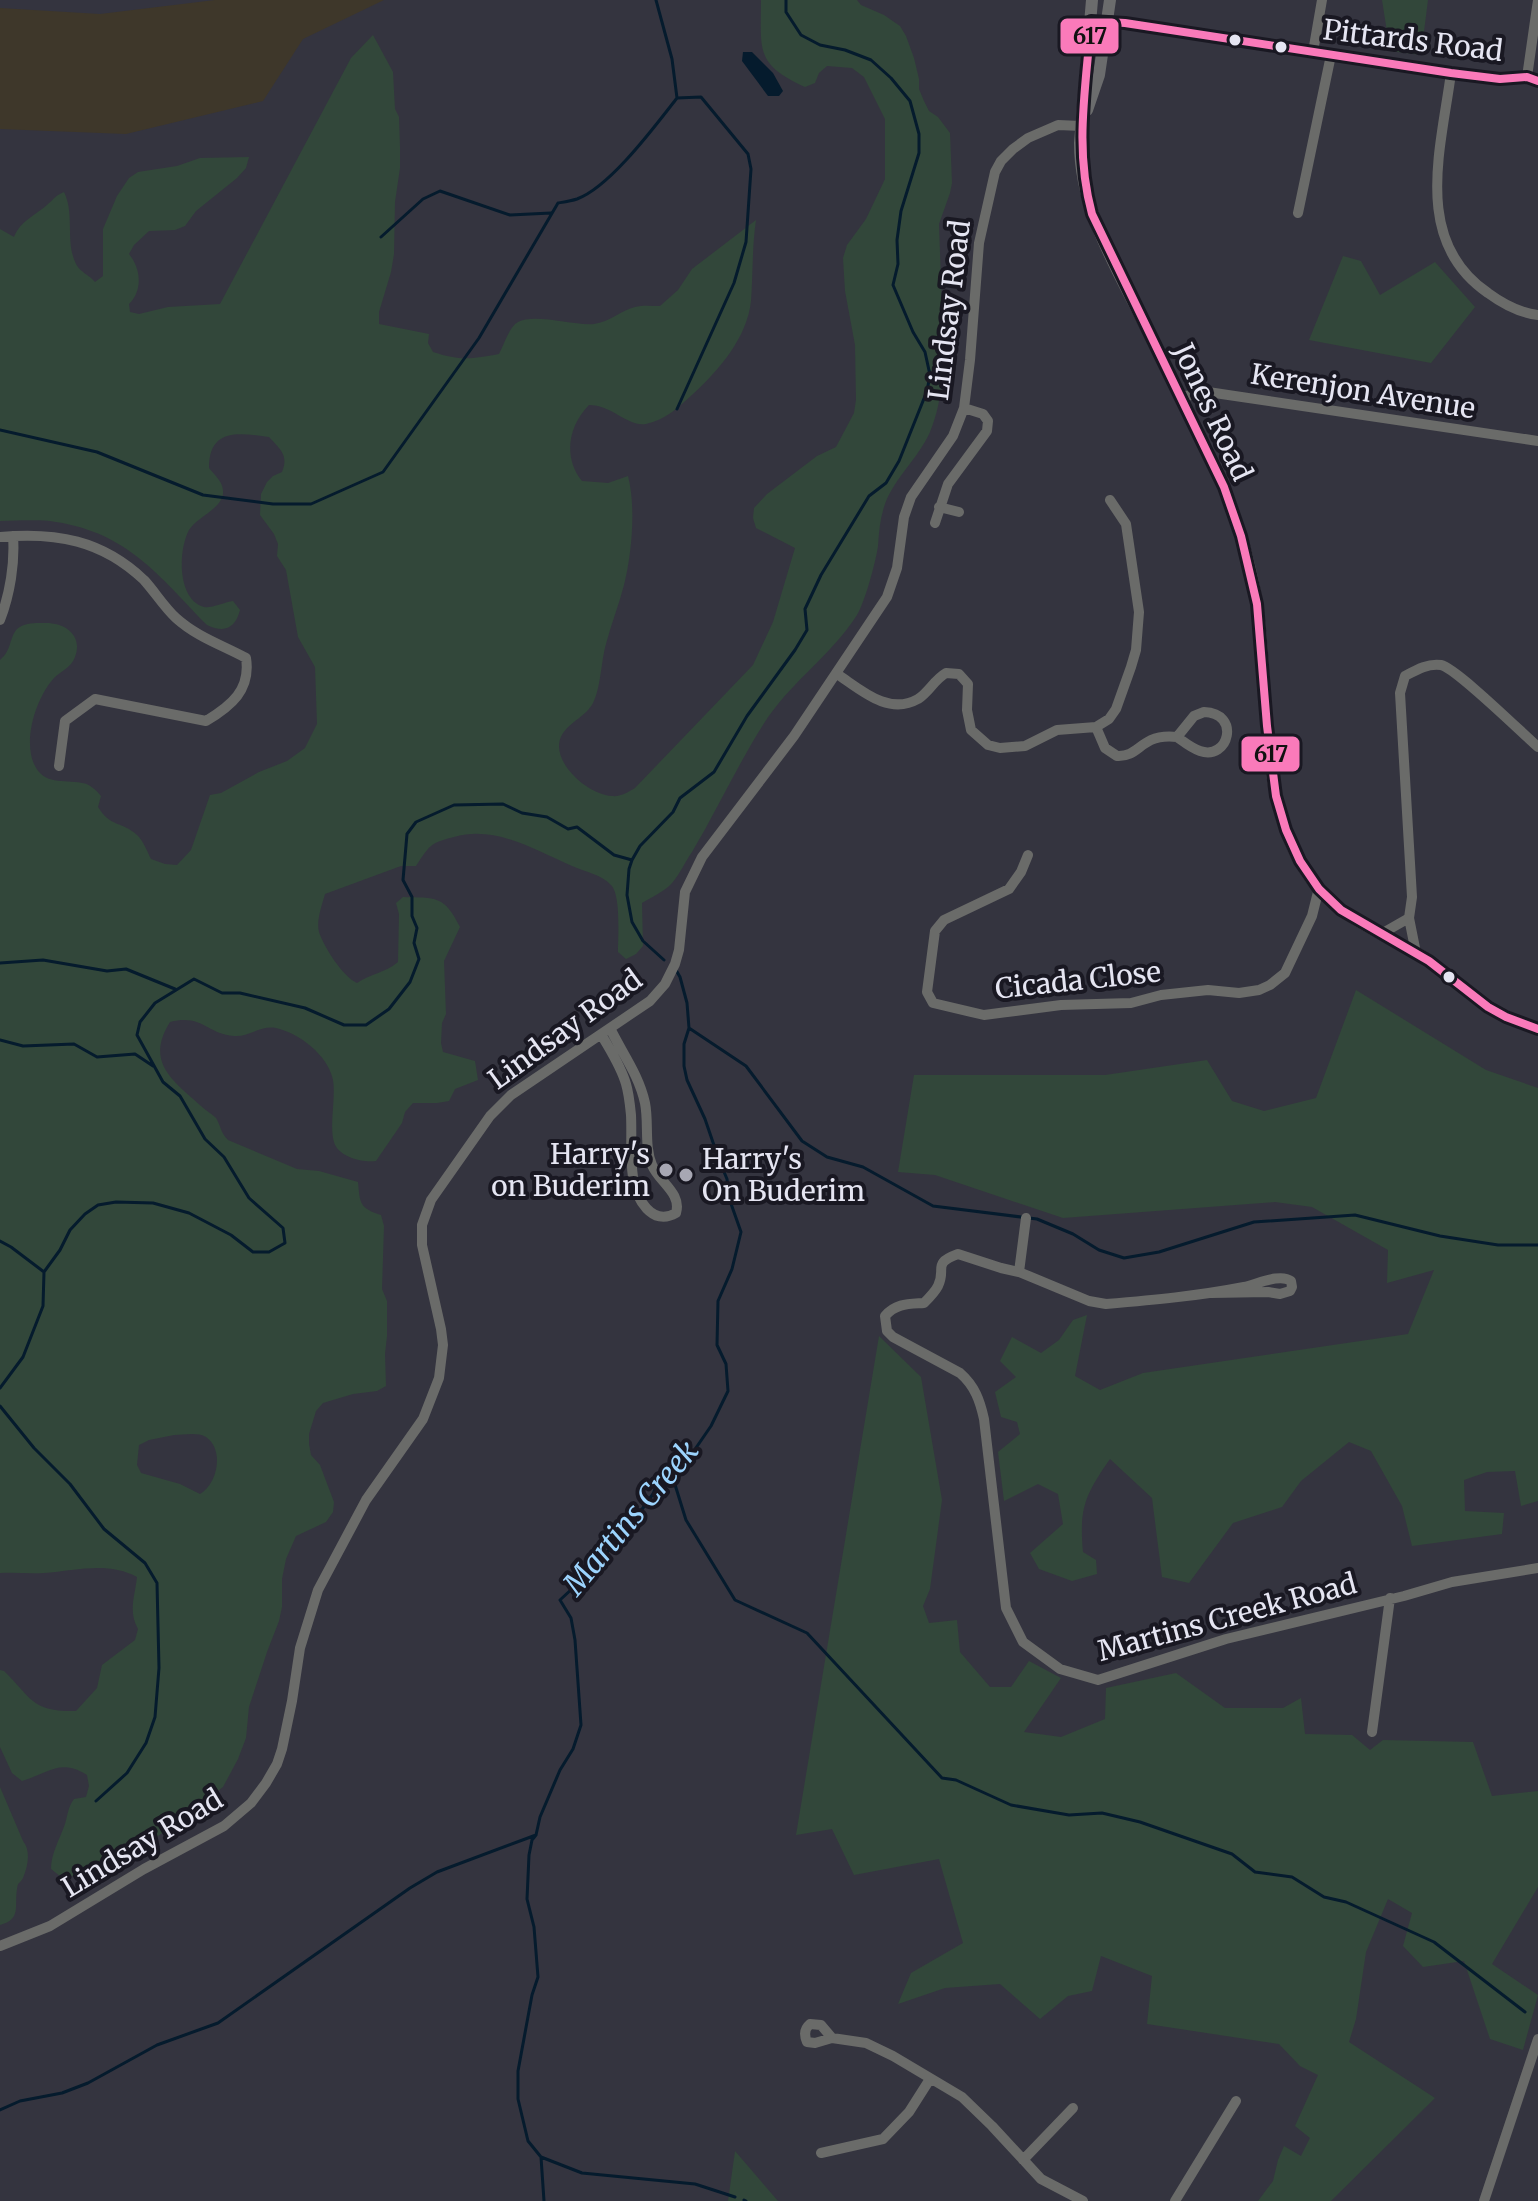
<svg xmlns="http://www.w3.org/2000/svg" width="1538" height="2201" font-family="Merriweather,serif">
  <rect width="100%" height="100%" fill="#34343f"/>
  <!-- industrial -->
  <path fill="#3e372a" d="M215,0H384L303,39L263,101L126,134L0,129V8L100,14Z"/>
  <!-- green -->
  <path fill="#32473a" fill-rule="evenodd" d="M761,0H857L861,5L884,15L900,26L906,36L914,58L919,79V89L924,101L929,111L938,117L950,133L952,183L950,193L939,224L942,309L944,319C943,356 945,397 930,432C918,459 895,477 885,504C880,518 879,532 878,546C876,561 865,602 857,615C831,656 789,683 763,725C737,766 717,810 692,852C685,862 680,874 672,883C665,891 652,897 642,903L643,946L636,954L626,959L618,952C618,937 621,895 611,885C601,874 585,872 572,866C535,850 496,825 454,837C446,839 437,841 431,846C425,851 420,860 416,866H401L325,894C322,905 316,921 319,932C324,947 343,977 357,983C370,974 385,973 398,962L399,914L396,903L403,897C436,898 444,895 460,927L444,961L446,1014L442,1023L441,1043L443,1052L475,1061L478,1080L455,1089L449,1101L437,1103H413L405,1112L402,1123L376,1161C363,1163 338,1157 334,1142C329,1126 336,1098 333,1080C328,1055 299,1033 276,1028C261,1025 249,1037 234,1036C206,1034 203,1014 170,1022C145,1062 172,1080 201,1106C205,1110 212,1114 216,1118C221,1126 220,1132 228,1140L297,1169L319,1171L358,1182C360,1203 359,1208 381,1215L384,1226L382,1289L387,1301V1336L385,1354L386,1386L377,1391L353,1394L323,1403L316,1411L309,1434V1444L311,1455L320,1465L334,1502L333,1512L326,1522L296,1536L286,1559L282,1579V1607L279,1621L267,1652L249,1707L246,1738L238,1759L223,1787L161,1834L107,1867L86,1876H60L51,1869C51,1853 60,1839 65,1824C68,1814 68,1807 74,1799L86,1797L89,1786L87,1775C61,1758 48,1773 22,1781L12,1773L0,1747V1670L4,1671C32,1698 31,1712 76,1711L97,1688L102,1665L135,1640L138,1629C128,1611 135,1596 137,1577C107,1561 76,1571 44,1573C29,1574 15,1572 0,1573V660C12,650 9,638 17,629C25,622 37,623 46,623C66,623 83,636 75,657C71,668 62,670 54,678C36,698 23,739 34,764C44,786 63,779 82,783C90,784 96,790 101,796L98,807C111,828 122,821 137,835C143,840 147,851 151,859L165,864L177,865L191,850L210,795L221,793L259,772L287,761L305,748L317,724L315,667L298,637L286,570L277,556L278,544L274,534L260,515L261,494L267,482L273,476L282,472C289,455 280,449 269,437C240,433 209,427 209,468C216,477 224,482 223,494C220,510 197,517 189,530C178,550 177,600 204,607C210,609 225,602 233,601L240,610C235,629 224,633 207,625C159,576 128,533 56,522C38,519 18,521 0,521V229L14,237C21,220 35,216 48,204C54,199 56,195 64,192C75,214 65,242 76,264C80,272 89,275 95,282L103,276V229L117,196L129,178L138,172L177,166L200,158L249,157L246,168L237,178L196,211L185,226L175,230L149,231L134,245L129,254C141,269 143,290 129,304L130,312L139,314L168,307L220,304L351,58L373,35L393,72L395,109L399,117L400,147V168L395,202L394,254L391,272L379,312V324L429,334L428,343L433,352C461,361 471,359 499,354C504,345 509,327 518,322C535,313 574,326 594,324C610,322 620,311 635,307C642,305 652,306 660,306L678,290L692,269L756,220C752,247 753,274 751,301C747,338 719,370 693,394C679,407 665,420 646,424C628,427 612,405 589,405C568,426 563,458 582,481L608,483L628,476C636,506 632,554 624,585C619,605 611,624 606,644C601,661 601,688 593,703C584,720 561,724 559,745C558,768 590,795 612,796C621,797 628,792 635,788L753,665L773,622L795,548L756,528L753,518L754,508L767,494L817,456L836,447L854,413L856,400L855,345L845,291L843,258L847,245L866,219L885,179V119L864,77L852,68L827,66L819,73L815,83L805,87C755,64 761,51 761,0ZM174,1435C183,1435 198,1432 206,1437C225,1450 217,1485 200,1494L180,1484L141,1473L137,1465L139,1445L149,1440Z
    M1382,0H1428L1421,55L1390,51Z
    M1343,256L1361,261L1380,295L1435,262L1475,307L1431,363L1309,340Z
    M1356,990L1486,1070L1538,1088V1501L1521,1506L1515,1471L1487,1472L1464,1480L1465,1511L1504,1513L1502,1534L1412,1546L1402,1506L1371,1451L1349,1442L1301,1481L1282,1507L1233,1523L1189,1583L1162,1577L1152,1498L1110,1459C1085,1495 1079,1508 1083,1552L1096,1560L1097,1574L1072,1581L1039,1569L1030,1553L1063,1524L1058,1494L1038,1484L1004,1501L998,1452L1020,1434L1017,1422L1001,1417L995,1392L1016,1377L1000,1361L1012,1337L1041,1353L1059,1340L1073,1320L1087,1315L1075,1376L1100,1390L1143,1373L1408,1334L1434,1270L1387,1283L1388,1250L1312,1207L1275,1202L1063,1218L935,1175L898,1172L914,1075H1105L1207,1060L1232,1101L1264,1111L1316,1098Z
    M879,1336L921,1377L942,1500L930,1589L923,1606L929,1623L957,1620L960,1652L990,1687H1011L1029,1661L1061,1678L1024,1732L1061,1737L1105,1719L1106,1688L1176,1673L1225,1708H1283L1301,1698L1305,1734L1352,1735L1370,1750L1383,1740L1473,1742L1492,1796L1538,1791V1887L1492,1964L1538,1995L1523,2050L1490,2039L1464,1961L1423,1967L1403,1946L1412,1913L1388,1899L1366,1952L1356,2019L1349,2042L1435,2098L1331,2201H1258L1273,2181L1278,2160L1284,2146L1301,2156L1310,2138L1295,2126L1318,2075L1300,2066L1279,2044L1147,2024L1152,1976L1101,1956L1092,1991L1068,1996L1040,2019L1000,1984L945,1988L898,2004L911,1973L963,1943L939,1859L854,1875L832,1829L796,1835Z
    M0,1787L23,1841C31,1851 28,1866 23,1878C19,1885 18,1881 17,1889C14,1906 22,1919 0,1925Z
    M735,2151L778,2201H728Z"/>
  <!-- water -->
  <path fill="#051b2d" d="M743,52H752L773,73L783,91L779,96H768L742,61Z"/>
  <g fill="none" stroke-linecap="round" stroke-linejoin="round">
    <!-- stream -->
    <path stroke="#051b2d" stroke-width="3" d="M656,0L672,59L677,98
      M381,237L423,199L440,191L510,215L551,213
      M0,430L97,452L203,495L273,504H311L383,472L479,338L558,203C564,202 571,201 577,199C610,187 655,126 677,98L701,97L748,154L751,169L746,242L734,283L677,409
      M664,960L643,941L632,922L627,895L629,869L632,860L640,846L673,812L680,798L714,772L747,716L795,650L807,630L805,609L821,575L869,496L886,483L899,461L927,391L930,375L925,352L913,332L893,285L898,264L897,240L901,211L919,153V134L910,101L891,78L871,60L845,50L820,45L801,35L786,12V0
      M0,963L43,960L107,971L126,969L175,989
      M676,970L680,977L687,1003L689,1028L684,1044V1066L687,1080L705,1119L719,1160L727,1179L729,1198L741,1232L732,1269L718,1301L717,1345L726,1364L728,1391L711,1426L689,1458L679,1465L672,1475L657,1484L653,1494L630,1526L589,1573L560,1600L571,1618L575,1640L581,1725L573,1749L560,1770L540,1817L536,1835L532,1840L529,1855L527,1899L534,1927L538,1977L532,1995L518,2071V2099L528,2141L541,2157L582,2173L695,2184L735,2197
      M689,1028L746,1066L802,1141L827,1157L863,1167L933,1206L1037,1219L1073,1234L1099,1250L1124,1258L1159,1252L1254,1222L1355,1215L1440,1236L1498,1245H1538
      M0,1040L23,1046L74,1044L97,1057L135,1054L153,1066
      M0,1241L11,1247L44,1272
      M0,1388L23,1357L43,1306L44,1272L60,1250L70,1230L85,1214L98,1205L116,1202L153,1203L189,1213L231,1235L253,1252H269L285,1243L283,1228L249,1198L224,1157L205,1139L180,1096L163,1082L137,1035L140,1022L155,1003L194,979L222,993H240L305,1008L344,1025H366L389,1009L410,982L419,959L414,943L417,928L412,916V897L403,880L407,834L416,822L454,805L503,804L522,813L547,817L568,829L577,827L614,855L632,860
      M0,1406L34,1448L70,1484L104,1529L145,1563L157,1583L159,1668L155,1717L146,1743L127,1773L96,1801
      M672,1475L686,1520L735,1600L807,1633L942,1778L956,1780L1011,1805L1069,1815L1102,1813L1140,1822L1232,1854L1255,1872L1292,1877L1324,1897L1346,1902L1434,1942L1525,2012
      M0,2110L20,2101L62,2093L88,2083L157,2045L218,2023L410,1888L437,1872L536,1835
      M541,2157L544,2201
      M744,2200L746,2201"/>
    <!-- minor -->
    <path stroke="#6a6b69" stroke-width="10" d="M1091,21L1125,23L1451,73L1500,79L1527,77L1538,81
      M1313,52L1322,0
      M1451,73C1441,149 1412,241 1488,293C1503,304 1520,313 1538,315
      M1527,77L1538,0
      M1298,213L1331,55
      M1180,397L1208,392L1538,441
      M939,507L959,512
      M935,523L948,484L987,431L988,421L983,414L964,408
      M0,537C56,532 102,540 144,580C155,592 164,607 176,618C197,637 222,645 246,658C251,690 231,706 206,721L95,699L65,721L59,766
      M0,620C10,594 15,563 13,536
      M837,674C860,689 888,716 918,699C929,692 934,680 946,673L959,674L968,684L967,710L971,730L988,745L1000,748L1025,746L1057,730L1096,727L1109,719L1116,709L1131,667L1136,650L1139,612L1126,524L1110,500
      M1204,712C1241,713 1229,761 1200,751C1191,748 1184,742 1177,737L1194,716Z
      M1096,727L1105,748L1117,756C1133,757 1138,746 1151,740C1160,736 1168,736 1177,737
      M1028,855L1021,872L1009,889L944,920L935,931L927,992L933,1003L984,1015L1061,1005L1131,1003L1161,995L1208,990L1239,993L1259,990L1270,985L1285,973L1312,916L1319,888
      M1381,934L1409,918
      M1416,953L1409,918L1412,897L1400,693L1405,676C1416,670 1428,663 1441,665C1456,668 1522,733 1538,747
      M601,1034C610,1050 621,1066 626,1084C629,1094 630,1105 631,1115C632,1136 630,1157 633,1177C636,1199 652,1227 676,1213C682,1193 659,1182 652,1165C644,1146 649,1123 645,1103C639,1075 622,1053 610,1028
      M1019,1272L1026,1218
      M1211,1293L1268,1292L1280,1294L1290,1291L1292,1287L1291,1281C1280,1273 1258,1284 1244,1287C1198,1296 1153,1300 1106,1304L1089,1301L1019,1272L1001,1268L958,1254C931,1264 947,1268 938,1286C935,1292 929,1298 924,1303C909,1304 896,1303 885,1316L887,1331L893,1337L960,1373C975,1386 980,1401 984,1419L1006,1608L1023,1642L1060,1669L1098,1680L1226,1639L1404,1596L1452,1582L1538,1568
      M1372,1732L1390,1598
      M0,1946L50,1926L144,1869L224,1826L251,1803L266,1783L277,1764L282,1749L292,1701L300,1648L318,1590L366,1500L423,1419L439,1378L443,1345L441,1329L422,1245V1225L431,1200L490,1116L511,1095L650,1001L665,984L675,964L679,950L685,892L702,857L794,736L887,597L897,568L904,517L911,497L953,436L964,408L970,360L979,243L995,172L1001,161L1013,149L1028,138L1058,125L1081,126
      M832,2038L821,2025L810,2024C804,2029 804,2035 807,2042L815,2043L832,2038L866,2043L893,2056L962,2097L992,2126L1041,2179L1083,2201
      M821,2153L883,2139L909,2112L930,2079
      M1023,2160L1073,2108
      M1175,2201L1236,2101
      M1484,2201L1538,2039"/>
    <!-- major -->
    <path stroke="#6b6c6d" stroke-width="12" d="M1092,0L1080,143C1080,212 1119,271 1148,331C1174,383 1199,435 1224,487C1241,531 1254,574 1259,621C1269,709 1259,818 1319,889C1346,920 1386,935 1420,955C1445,970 1465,992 1488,1007C1504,1017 1521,1023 1538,1029
      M1087,110L1099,75L1110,0"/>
    <!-- bus-1 casing -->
    <g stroke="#191822" stroke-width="14">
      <path id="bus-1" d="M1538,81L1527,77L1500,79L1451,73L1125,23L1091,21C1086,88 1074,148 1092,214L1224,487L1241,536L1257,604L1267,726L1276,796L1286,830L1300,861L1319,889L1341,910L1429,961L1488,1007L1506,1017L1538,1029"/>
    </g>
    <!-- bus-1 -->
    <use href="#bus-1" stroke="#fa7aba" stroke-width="8"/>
  </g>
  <!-- markers -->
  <g fill="#e5e5f2" stroke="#191822" stroke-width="3">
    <circle cx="1235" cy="40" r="7"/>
    <circle cx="1281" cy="47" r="7"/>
    <circle cx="1449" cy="977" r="7"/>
  </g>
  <g fill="#a7a7b3" stroke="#191822" stroke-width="3">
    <circle cx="666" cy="1170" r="8"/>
    <circle cx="686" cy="1175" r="8"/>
  </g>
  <g text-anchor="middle" stroke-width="8" stroke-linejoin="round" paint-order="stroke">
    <!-- street labels -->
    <g font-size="28" fill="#e5e5f2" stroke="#191822">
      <text transform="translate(1413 40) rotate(7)" y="10">Pittards Road</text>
      <text transform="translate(949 310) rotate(-83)" y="10">Lindsay Road</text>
      <text transform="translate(1363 391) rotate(9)" y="10">Kerenjon Avenue</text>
      <text transform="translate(1213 412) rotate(65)" y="10">Jones Road</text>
      <text transform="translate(1078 980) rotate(-6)" y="10">Cicada Close</text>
      <text transform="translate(565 1029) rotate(-36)" y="10">Lindsay Road</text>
      <text transform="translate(1227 1617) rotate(-15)" y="10">Martins Creek Road</text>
      <text transform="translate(142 1843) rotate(-31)" y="10">Lindsay Road</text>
    </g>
    <!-- poi labels -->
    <g font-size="28" fill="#e5e5f2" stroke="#191822" text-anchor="end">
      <text x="650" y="1164">Harry's<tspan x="650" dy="32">on Buderim</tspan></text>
      <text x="702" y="1169" text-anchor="start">Harry's<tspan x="702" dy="32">On Buderim</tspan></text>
    </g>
    <!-- water labels -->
    <g font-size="30" font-style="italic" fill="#9cd4fe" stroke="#191822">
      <text transform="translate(631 1518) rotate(-50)" y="10">Martins Creek</text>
    </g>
  </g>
  <g stroke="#191822" stroke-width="3">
    <rect x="1059" y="17" width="61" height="38" rx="8" fill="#fa7aba"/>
    <rect x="1240" y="735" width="61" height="38" rx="8" fill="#fa7aba"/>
  </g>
  <g font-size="22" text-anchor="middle" font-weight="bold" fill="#111">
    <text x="1090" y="44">617</text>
    <text x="1271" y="762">617</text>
  </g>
</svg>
